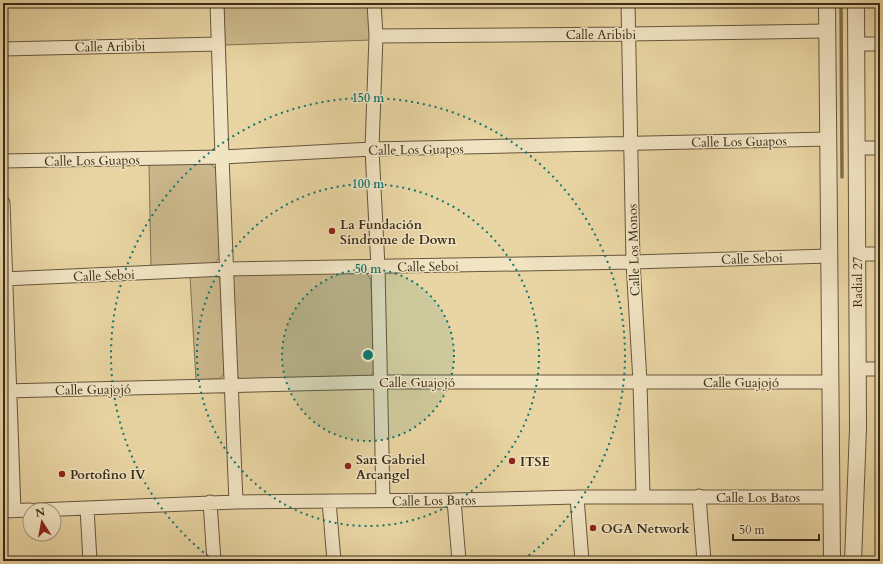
<svg xmlns="http://www.w3.org/2000/svg" width="883" height="564" font-family="Cardo,serif">
  <rect width="100%" height="100%" fill="#e9d5a3"/>
  <filter id="stains"><feTurbulence type="fractalNoise" baseFrequency=".005" numOctaves="4"/><feColorMatrix values="0 0 0 0 .2 0 0 0 0 .09 0 0 0 0 .02 0 0 0 .5 -.17"/></filter>
  <radialGradient id="worn" r=".72"><stop offset=".6" stop-color="#630" stop-opacity="0"/><stop offset="1" stop-color="#630" stop-opacity=".3"/></radialGradient>
  <!-- green -->
  <path fill="#cbb88c" stroke="#827253" d="M224,3H371L372,40L225,45Z
    M208,163L212,165L216,169L220,257L214,264L151,267L149,164Z
    M363,271L368,275L371,280L374,371L370,376L242,380L238,377L235,372L232,279L234,276L242,274Z
    M216,275L220,279L224,373L222,377L218,379L196,380L190,276Z"/>
  <g fill="none" stroke-linecap="round" stroke-linejoin="round">
    <!-- stream -->
    <path stroke="#806f50" stroke-width="3.5" d="M841,3L842,177"/>
    <!-- minor casing -->
    <g stroke="#66563c" stroke-width="15">
      <path id="minor" d="M217,3L222,157L236,502
        M374,3L376,36L372,149L378,267L383,500
        M628,3L633,262L640,382L643,496
        M376,36L628,34L827,31
        M857,44H880
        M3,49L218,44
        M857,148H880
        M3,161L222,157L372,149L828,139
        M3,203L14,511
        M857,254H880
        M3,279L226,269L633,262L829,256
        M857,369H880
        M3,391L380,382H831
        M699,496L704,561
        M577,497L582,561
        M454,500L459,561
        M329,501L334,561
        M210,502L214,561
        M87,508L90,561
        M37,510L236,502L454,500L577,497H831
        M3,511L30,510"/>
    </g>
    <!-- tertiary casing -->
    <g stroke="#66563c" stroke-width="18">
      <path id="tertiary" d="M827,3L832,561
        M853,561L858,428L856,3"/>
    </g>
    <!-- minor -->
    <use href="#minor" stroke="#f1e4c3" stroke-width="13"/>
    <!-- tertiary -->
    <use href="#tertiary" stroke="#f1e4c3" stroke-width="16"/>
  </g>
  <!-- distance rings -->
  <circle cx="368" cy="355" r="86" fill="#0f766e" fill-opacity=".12"/>
  <g fill="none" stroke="#0f766e" stroke-width="2" stroke-dasharray="2 4">
    <circle cx="368" cy="355" r="86"/>
    <circle cx="368" cy="355" r="171"/>
    <path d="M213 560A257 257 0 1 1 523 560"/>
  </g>
  <!-- markers -->
  <g fill="#8f2418" stroke="#f1e4c3" stroke-width="1.5">
    <circle cx="332" cy="231" r="4"/>
    <circle cx="512" cy="461" r="4"/>
    <circle cx="348" cy="466" r="4"/>
    <circle cx="62" cy="474" r="4"/>
    <circle cx="593" cy="528" r="4"/>
  </g>
  <g text-anchor="middle" stroke-width="3" stroke-linejoin="round" paint-order="stroke">
    <!-- street labels -->
    <g font-size="13" fill="#3a2c1a" stroke="#f1e4c3">
      <text x="601" y="39">Calle Aribibi</text>
      <text transform="translate(110 46) rotate(-1)" y="5">Calle Aribibi</text>
      <text transform="translate(739 141) rotate(-1)" y="5">Calle Los Guapos</text>
      <text transform="translate(416 149) rotate(-1)" y="5">Calle Los Guapos</text>
      <text transform="translate(92 160) rotate(-1)" y="5">Calle Los Guapos</text>
      <text transform="translate(633 250) rotate(-92)" y="5">Calle Los Monos</text>
      <text transform="translate(752 258) rotate(-2)" y="5">Calle Seboi</text>
      <text transform="translate(428 266) rotate(-1)" y="5">Calle Seboi</text>
      <text transform="translate(104 275) rotate(-2)" y="5">Calle Seboi</text>
      <text transform="translate(857 282) rotate(-90)" y="5">Radial 27</text>
      <text x="417" y="387">Calle Guajojó</text>
      <text x="741" y="387">Calle Guajojó</text>
      <text transform="translate(93 389) rotate(-1)" y="5">Calle Guajojó</text>
      <text x="758" y="502">Calle Los Batos</text>
      <text transform="translate(434 500) rotate(-1)" y="5">Calle Los Batos</text>
    </g>
    <!-- poi labels -->
    <g font-size="13" font-weight="bold" fill="#3a2c1a" stroke="#f1e4c3" text-anchor="start">
      <text x="340" y="229">La Fundación<tspan x="340" dy="15">Síndrome de Down</tspan></text>
      <text x="356" y="464">San Gabriel<tspan x="356" dy="15">Arcangel</tspan></text>
      <text x="520" y="466">ITSE</text>
      <text x="70" y="479">Portofino IV</text>
      <text x="601" y="533">OGA Network</text>
    </g>
  </g>
  <circle cx="368" cy="355" r="6" fill="#0f766e" stroke="#f1e4c3" stroke-width="2"/>
  <g font-size="12" text-anchor="middle" font-weight="bold" fill="#0f766e" stroke="#f1e4c3" stroke-width="3" stroke-linejoin="round" paint-order="stroke">
    <text x="368" y="102">150 m</text>
    <text x="368" y="188">100 m</text>
    <text x="368" y="273">50 m</text>
  </g>
  <!-- margin -->
  <rect width="883" height="564" fill="none" stroke="#e9d5a3" stroke-width="16"/>
  <rect x="4" y="4" width="875" height="556" fill="none" stroke="#3a2c1a" stroke-width="2"/>
  <rect x="8" y="8" width="867" height="548" fill="none" stroke="#3a2c1a"/>
  <!-- north arrow -->
  <g transform="translate(42 522) rotate(349)"><circle r="19" fill="#f1e4c3" stroke="#a89a7f"/>
  <path d="M0-3L7 15L0 10L-7 15Z" fill="#8f2418"/>
  <text y="-6" font-size="11" font-weight="bold" text-anchor="middle" fill="#3a2c1a">N</text>
  </g>
  <!-- scale -->
  <path d="M733 534v6h86v-6" fill="none" stroke="#3a2c1a" stroke-width="2"/>
  <text x="739" y="534" font-size="12" fill="#3a2c1a" stroke="#f1e4c3" stroke-width="3" paint-order="stroke">50 m</text>
  <rect width="100%" height="100%" filter="url(#stains)"/>
  <rect width="100%" height="100%" fill="url(#worn)"/>
</svg>
